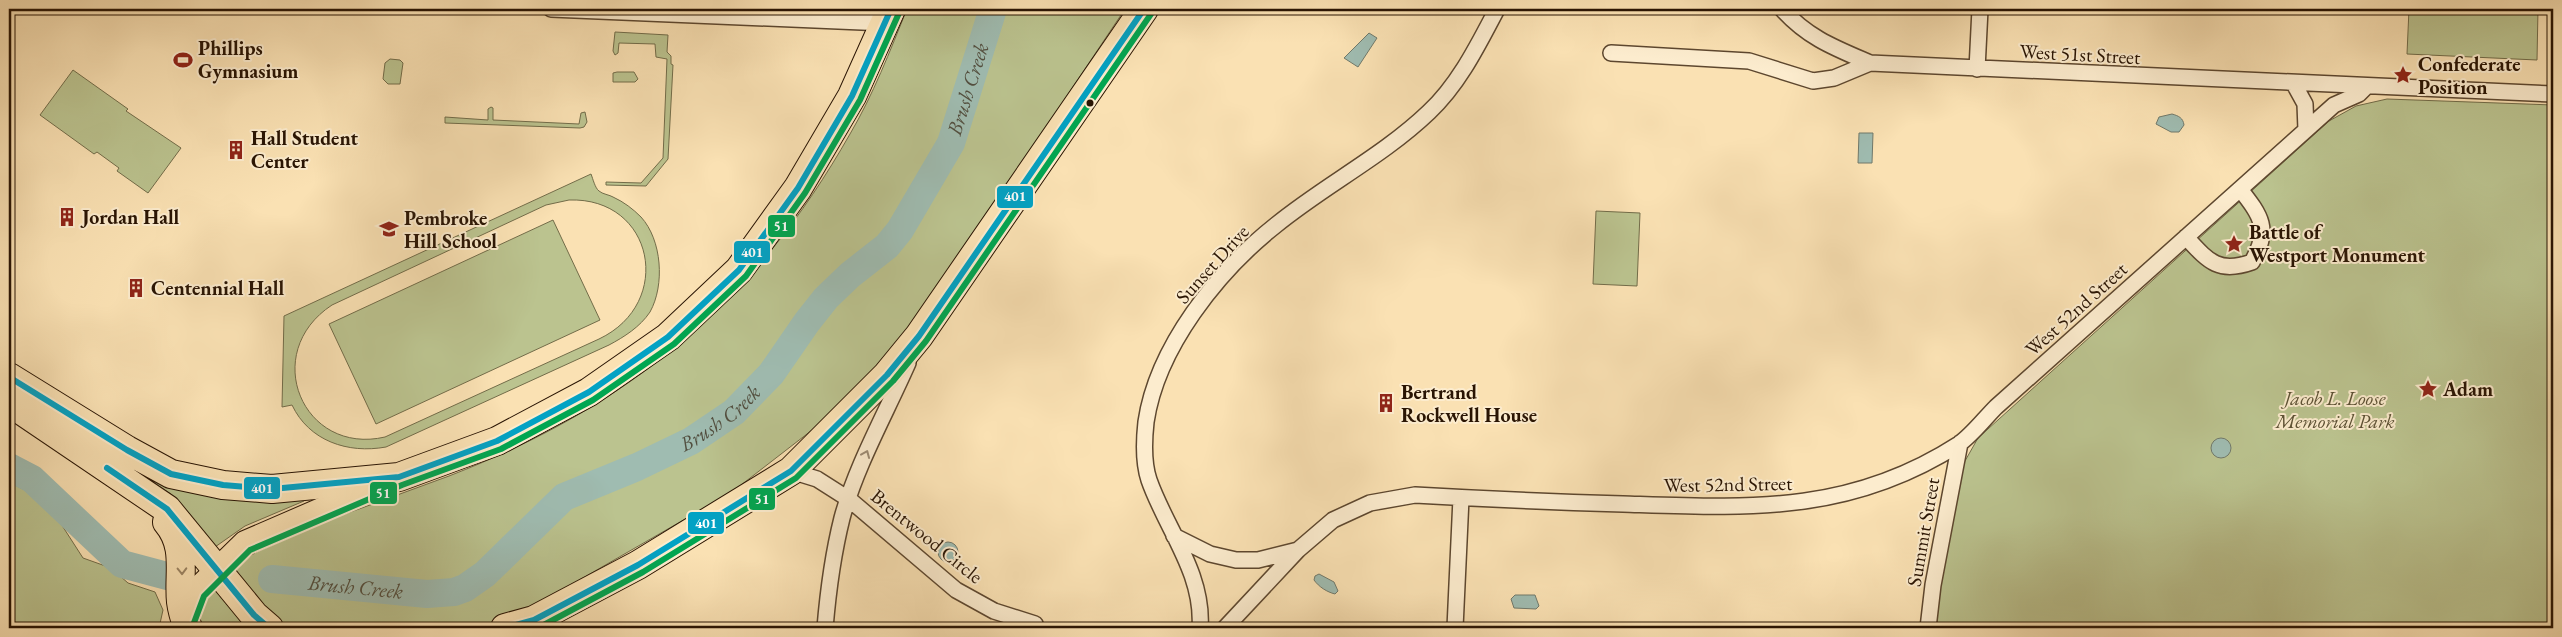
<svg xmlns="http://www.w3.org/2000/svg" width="2562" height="637" font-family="'EB Garamond',serif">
  <rect width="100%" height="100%" fill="#fae1b3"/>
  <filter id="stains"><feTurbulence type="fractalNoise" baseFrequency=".004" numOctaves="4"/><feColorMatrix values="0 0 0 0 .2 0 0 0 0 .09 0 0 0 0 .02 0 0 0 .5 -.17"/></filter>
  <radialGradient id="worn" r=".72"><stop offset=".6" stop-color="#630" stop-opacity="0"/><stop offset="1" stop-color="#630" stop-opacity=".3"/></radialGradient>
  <!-- green -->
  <path fill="#bbc38f" stroke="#726c49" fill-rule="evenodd" d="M907,9H1125L914,325L877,369L816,427L732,492L517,616L480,628H281L232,572C264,538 316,524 359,509C389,498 419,487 449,476C630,406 754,303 850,134C873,95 890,51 907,9Z
    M2409,9H2538L2537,60L2407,54Z
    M615,32L668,35L667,52L671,56V64L673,65L668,159L646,186L606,185V182L641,183L663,158L667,59L656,57L655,44L619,43L618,53L615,55L613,51Z
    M390,59L400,60L403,63L400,84H388L383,79L385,63Z
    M73,70L128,109L126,111L181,148L148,193L117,171L119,168L97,152L94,154L40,115Z
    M617,72H634L638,79L635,82H613V73Z
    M2387,99L2553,105V628H1936L1941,582L1961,468L1978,438L2329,121L2356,106Z
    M491,107L493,108V120L579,124L581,113L585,112L587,122L584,127L580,128L445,123V117L488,120V109Z
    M591,174C593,179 595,188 599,191C602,194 610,195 613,197C624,202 633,209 641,217C662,240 665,285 650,312C640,327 624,337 609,345L386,447C348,454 309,441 292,405L282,407L284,316ZM569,200C654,197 675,303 599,339L385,437C303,456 259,353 332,305L546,205Z
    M1596,211L1640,213L1637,286L1593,284Z
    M553,220L600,320L376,424L329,324Z
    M129,467L304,499V501L245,526L215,547L171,494Z
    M9,482L23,489L54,513L83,558L111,568L128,583L155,592L163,610L159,628H9Z
    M215,589L220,592L247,628H197L199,612L211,590Z"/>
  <!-- water -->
  <path fill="#9fbcb1" stroke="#70796b" d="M1369,33L1377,38L1358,67L1344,58Z
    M2172,114C2179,116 2183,118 2184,125L2179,132H2171L2156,124L2159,117Z
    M1859,133H1873L1872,163H1858Z
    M2211 448a10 10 0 1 1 20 0a10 10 0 1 1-20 0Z
    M938 552a10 10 0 1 1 20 0a10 10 0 1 1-20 0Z
    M1319,574L1334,582L1338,591L1335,594C1327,592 1319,587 1314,580L1315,576Z
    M1515,595H1535L1539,606L1536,609L1514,608L1511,599Z"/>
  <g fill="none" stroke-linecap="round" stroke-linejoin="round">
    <!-- river -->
    <g stroke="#9fbcb1" stroke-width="28">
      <path d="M9,467L32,479L122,564L167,576"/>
      <path id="s1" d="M272,579L427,594L454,592L465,588L485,574L564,497L637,467L691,441L734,412L771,374L807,322L826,298L850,275L887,246L900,230L951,143L993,9"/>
    </g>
    <!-- street casing -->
    <g stroke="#5d472f" stroke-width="18">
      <path id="street" d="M551,9L885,23
        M1782,9C1808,38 1835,48 1870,63
        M1611,53L1749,61L1813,81L1834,78L1870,63L2553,94
        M1977,69L1980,9
        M2294,84L2305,104L2306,130
        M2186,237C2208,261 2218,274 2252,262C2271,229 2261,216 2240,189
        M791,471L817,479L850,500L956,590L994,611L1035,624
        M1174,536L1210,554L1236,560H1258L1298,550L1333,520L1370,503L1415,495C1484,499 1554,502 1623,504C1747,508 1849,515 1959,444C1972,435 1984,419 1996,407L2334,105L2359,94L2366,87
        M825,628C828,592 833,554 842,518C856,466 886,413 908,363
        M1200,628C1204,573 1166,529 1149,480C1143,462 1144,440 1146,422C1157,347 1218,271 1276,225C1325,185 1383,156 1429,112C1459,84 1478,45 1497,9
        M1225,628L1298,550
        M1455,628L1461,498
        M1928,628L1933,585L1960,443"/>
    </g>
    <!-- primary casing -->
    <g stroke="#291403" stroke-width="26">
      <path id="primary" d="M183,626L196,591L245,543L386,482"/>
    </g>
    <!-- highway casing -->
    <g stroke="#291403" stroke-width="30">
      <path id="highway" d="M9,377L127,450L171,474L223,485L272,489L399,477L497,441L589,392L668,337L739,270L798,188L852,96L891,9
        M9,402L167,509L254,615L269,628
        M167,522C188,547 178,574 181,602C182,610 185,620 188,628
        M505,628L534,620L638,565L791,471L887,375L919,336L1144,9"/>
    </g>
    <!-- street -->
    <use href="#street" stroke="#fcecce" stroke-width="15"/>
    <!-- primary -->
    <use href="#primary" stroke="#fae1b3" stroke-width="24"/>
    <!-- highway -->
    <use href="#highway" stroke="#fae1b3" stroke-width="28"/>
    <!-- bus-1 casing -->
    <g stroke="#fcecce" stroke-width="10">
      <path id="bus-1" d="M9,377L127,450L171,474L223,485L272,489L399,477L497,441L589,392L668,337L739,270L798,188L852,96L891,9
        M107,468L167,509L254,615L269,628
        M505,628L534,620L638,565L791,471L887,375L919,336L1144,9"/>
    </g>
    <!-- bus-2 casing -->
    <g stroke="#fcecce" stroke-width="10">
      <path id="bus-2" d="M192,628L204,596L250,550L402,485L501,449L593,400L674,344L746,276L805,193L860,100L899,13
        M538,628L643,572L796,478L893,381L926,341L1151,14"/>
    </g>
    <!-- bus-1 -->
    <use href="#bus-1" stroke="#02a2c4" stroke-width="6"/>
    <!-- bus-2 -->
    <use href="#bus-2" stroke="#00a651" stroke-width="6"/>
  </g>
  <!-- one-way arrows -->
  <defs><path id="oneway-chevron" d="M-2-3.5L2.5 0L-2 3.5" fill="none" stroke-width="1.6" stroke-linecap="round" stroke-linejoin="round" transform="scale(1.25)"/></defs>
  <use stroke="#9d8b73" href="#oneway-chevron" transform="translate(866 454) rotate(-67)"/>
  <use stroke="#9c8564" href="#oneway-chevron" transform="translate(182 571) rotate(89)"/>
  <!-- icons -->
  <defs>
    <g id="stadium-bare" transform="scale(1.5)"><path d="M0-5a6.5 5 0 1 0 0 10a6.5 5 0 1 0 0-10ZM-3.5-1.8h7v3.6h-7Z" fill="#8f2418" stroke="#fcecce" stroke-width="2.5" paint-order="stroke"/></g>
    <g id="sight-bare" transform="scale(1.5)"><path d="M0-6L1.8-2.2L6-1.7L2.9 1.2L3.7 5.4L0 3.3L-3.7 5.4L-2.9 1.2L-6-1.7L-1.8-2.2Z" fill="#8f2418" stroke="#fcecce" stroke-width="2.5" paint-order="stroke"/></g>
    <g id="building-bare" transform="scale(1.5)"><path d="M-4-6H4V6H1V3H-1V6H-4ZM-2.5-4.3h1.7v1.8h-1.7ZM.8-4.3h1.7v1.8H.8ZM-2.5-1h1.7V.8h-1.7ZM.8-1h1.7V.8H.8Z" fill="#8f2418" stroke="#fcecce" stroke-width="2.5" paint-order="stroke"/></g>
    <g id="school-bare" transform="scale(1.5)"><path d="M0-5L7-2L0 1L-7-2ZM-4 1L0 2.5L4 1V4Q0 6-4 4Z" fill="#8f2418" stroke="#fcecce" stroke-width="2.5" paint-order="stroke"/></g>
  </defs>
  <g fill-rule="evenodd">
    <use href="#stadium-bare" x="183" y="60"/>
    <use href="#sight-bare" x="2403" y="75"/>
    <use href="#building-bare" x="236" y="150"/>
    <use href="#building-bare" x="67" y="217"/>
    <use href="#school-bare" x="389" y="229"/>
    <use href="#sight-bare" x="2234" y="244"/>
    <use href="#building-bare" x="136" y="288"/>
    <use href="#sight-bare" x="2428" y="389"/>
    <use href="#building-bare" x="1386" y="403"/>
  </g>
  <!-- markers -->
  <circle fill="#291403" stroke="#fcecce" stroke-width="2" cx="1090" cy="103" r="4.5"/>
  <g text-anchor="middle" stroke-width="4" stroke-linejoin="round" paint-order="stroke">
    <!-- poi labels -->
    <g font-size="20" font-weight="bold" fill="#291403" stroke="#fcecce" text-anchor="start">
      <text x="198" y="55">Phillips<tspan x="198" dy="23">Gymnasium</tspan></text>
      <text x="2418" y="71">Confederate<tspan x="2418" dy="23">Position</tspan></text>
      <text x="251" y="145">Hall Student<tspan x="251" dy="23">Center</tspan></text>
      <text x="82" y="224">Jordan Hall</text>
      <text x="404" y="225">Pembroke<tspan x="404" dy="23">Hill School</tspan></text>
      <text x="2249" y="239">Battle of<tspan x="2249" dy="23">Westport Monument</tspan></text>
      <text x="151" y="295">Centennial Hall</text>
      <text x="2443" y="396">Adam</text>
      <text x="1401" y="399">Bertrand<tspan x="1401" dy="23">Rockwell House</tspan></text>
    </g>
    <!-- street labels -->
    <g font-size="20" fill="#291403" stroke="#fcecce">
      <text transform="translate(2080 54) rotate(3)" y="7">West 51st Street</text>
      <text transform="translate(1212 264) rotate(-48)" y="7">Sunset Drive</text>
      <text transform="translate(2076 309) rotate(-42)" y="7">West 52nd Street</text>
      <text transform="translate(1728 484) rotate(-1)" y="7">West 52nd Street</text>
      <text transform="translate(1923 532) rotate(-80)" y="7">Summit Street</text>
      <text transform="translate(927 536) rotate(39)" y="7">Brentwood Circle</text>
    </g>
    <!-- park labels -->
    <g font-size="20" font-style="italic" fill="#5c5134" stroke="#fcecce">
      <text x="2335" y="405">Jacob L. Loose<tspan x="2335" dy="23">Memorial Park</tspan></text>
    </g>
    <!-- water labels -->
    <g font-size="21" font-style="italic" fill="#524f40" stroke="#fcecce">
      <text dy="7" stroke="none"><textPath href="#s1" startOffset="925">Brush Creek</textPath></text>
      <text dy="7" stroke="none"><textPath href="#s1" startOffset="505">Brush Creek</textPath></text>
      <text dy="7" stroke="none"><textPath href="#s1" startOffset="84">Brush Creek</textPath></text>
    </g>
  </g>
  <g stroke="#fcecce" stroke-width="2">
    <rect x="996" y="185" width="38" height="24" rx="5" fill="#02a2c4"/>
    <rect x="767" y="214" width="29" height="24" rx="5" fill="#00a651"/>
    <rect x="733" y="240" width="38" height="24" rx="5" fill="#02a2c4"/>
    <rect x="243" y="476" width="38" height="24" rx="5" fill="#02a2c4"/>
    <rect x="369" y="481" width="29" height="24" rx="5" fill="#00a651"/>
    <rect x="748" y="487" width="28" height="24" rx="5" fill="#00a651"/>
    <rect x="687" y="511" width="38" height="24" rx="5" fill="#02a2c4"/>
  </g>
  <g font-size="14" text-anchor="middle" font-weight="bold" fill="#fff">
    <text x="1015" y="201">401</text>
    <text x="781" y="231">51</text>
    <text x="752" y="257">401</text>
    <text x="262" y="493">401</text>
    <text x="383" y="498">51</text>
    <text x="762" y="504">51</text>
    <text x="706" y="528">401</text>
  </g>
  <!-- margin -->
  <rect width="2562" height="637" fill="none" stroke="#fae1b3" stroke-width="30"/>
  <rect x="10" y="10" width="2542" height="617" fill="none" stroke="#291403" stroke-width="2.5"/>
  <rect x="15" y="15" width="2532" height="607" fill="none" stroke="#291403"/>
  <rect width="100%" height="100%" filter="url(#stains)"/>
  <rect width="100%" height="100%" fill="url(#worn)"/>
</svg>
